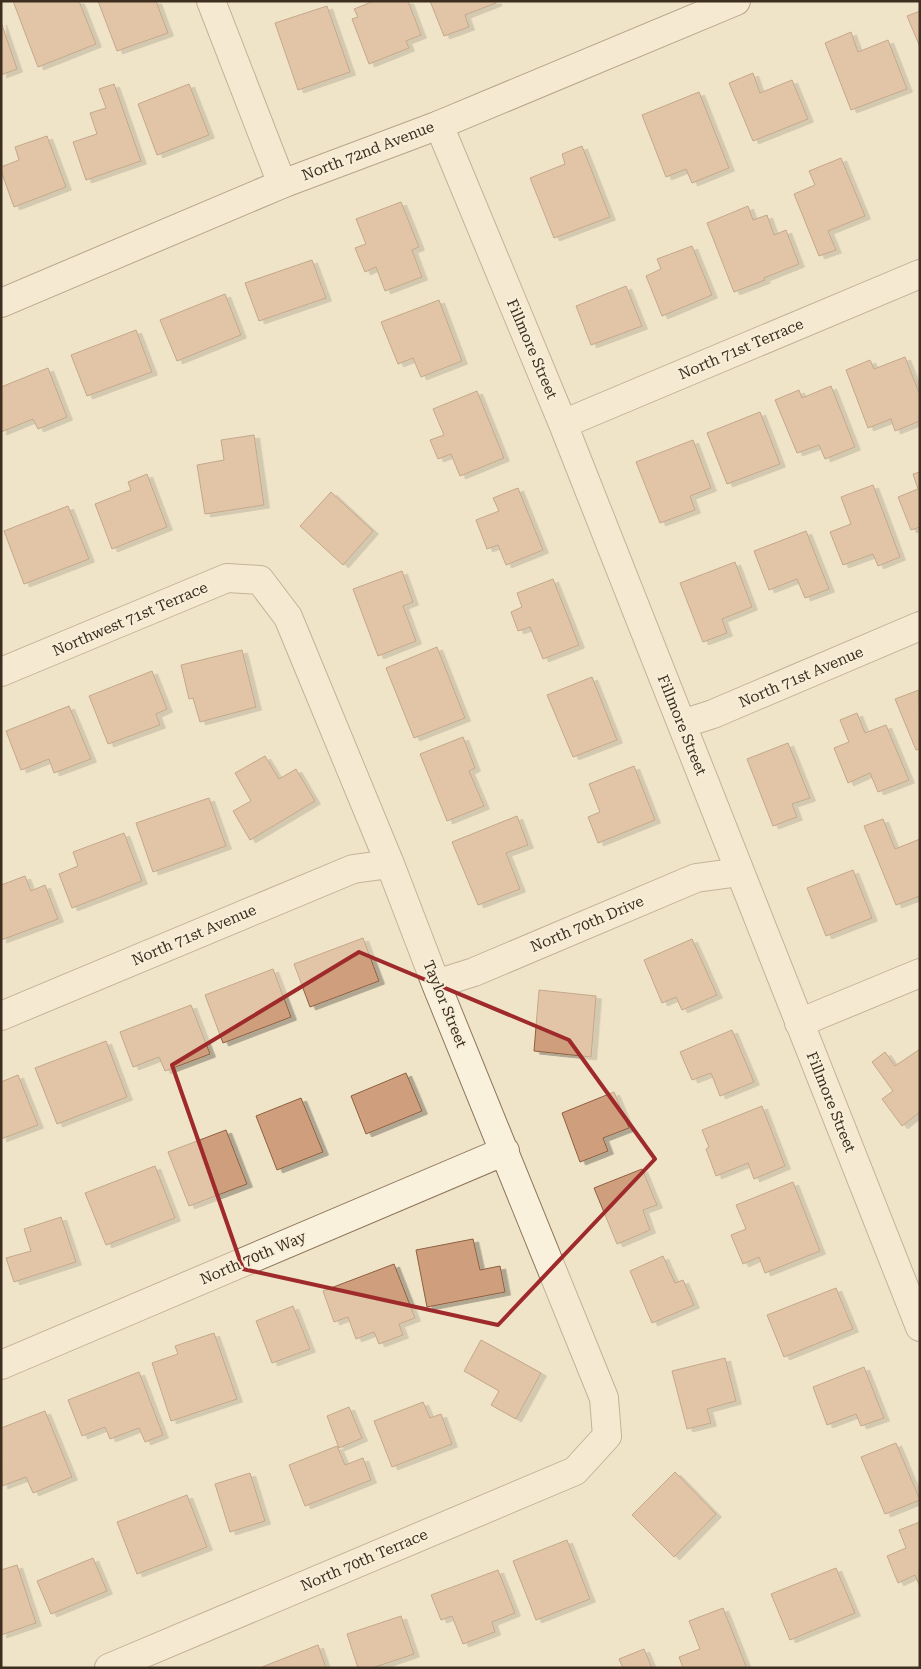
<svg xmlns="http://www.w3.org/2000/svg" width="921" height="1669" font-family="'Roboto Serif',serif">
  <defs>
    <filter id="shadow"><feDropShadow dx="5.5" dy="3" stdDeviation="0" flood-color="#0004"/></filter>
  </defs>
  <rect width="100%" height="100%" fill="#f0e4c8"/>
  <!-- building -->
  <path fill="#cf9f7d" stroke="#8d5f41" filter="url(#shadow)" d="M13,1H79L96,44L38,67Z
    M98,1H156L168,33L117,51Z
    M374,1H408L421,35L406,41L409,48L369,64L352,19L358,17L354,9Z
    M430,1H496V3L465,15L469,27L444,36Z
    M327,6L350,72L298,90L275,23Z
    M920,11V47L907,16Z
    M1,22L17,69L1,75Z
    M851,32L858,52L888,40L907,89L851,110L825,43Z
    M753,73L760,93L792,80L808,119L753,141L729,83Z
    M114,84L141,161L86,180L73,142L97,134L90,113L106,108L99,89Z
    M189,84L209,135L157,155L138,104Z
    M699,92L729,168L692,183L686,169L666,177L642,115Z
    M47,136L66,187L14,207L1,171V167L19,160L15,147Z
    M582,146L610,217L554,238L530,178L565,164L562,154Z
    M841,158L865,216L828,231L836,250L819,256L794,194L815,185L809,171Z
    M401,202L419,247L412,250L422,277L385,291L376,267L365,272L355,248L366,244L356,219Z
    M748,206L753,220L767,215L774,235L786,230L799,264L764,278L765,280L734,292L707,223Z
    M692,246L712,295L662,316L646,276L661,269L657,259Z
    M312,260L326,298L259,321L245,283Z
    M626,286L642,326L591,345L576,306Z
    M225,294L241,335L177,361L160,320Z
    M439,300L462,361L421,377L413,358L398,364L381,322Z
    M136,330L152,372L87,396L71,355Z
    M905,357L920,395V421L895,431L891,419L868,428L846,370L870,360L874,369Z
    M48,368L67,417L38,429L33,419L1,432V387Z
    M831,386L855,447L825,459L819,445L797,453L775,400L799,390L802,398Z
    M477,391L504,458L460,476L451,454L438,459L430,440L444,435L433,409Z
    M760,412L780,464L727,484L707,433Z
    M254,435L264,505L205,514L197,465L224,460L221,440Z
    M693,440L711,488L690,496L695,510L660,523L636,462Z
    M920,472V527L911,530L898,497L918,489L913,474Z
    M147,474L167,527L112,549L95,504L131,490L128,482Z
    M873,485L900,557L878,566L873,554L843,565L830,532L851,524L841,497Z
    M518,488L543,550L506,565L498,545L487,549L476,520L499,511L493,498Z
    M331,492L373,531L343,565L300,526Z
    M68,506L89,559L24,584L4,531Z
    M806,531L829,589L805,598L797,579L769,590L754,551Z
    M735,562L752,607L722,619L727,633L703,642L680,583Z
    M402,571L413,602L403,606L416,641L378,656L353,589Z
    M553,579L579,645L543,659L530,627L518,631L511,612L522,607L517,593Z
    M437,647L465,718L414,738L386,668Z
    M242,650L256,707L200,722L193,698L189,699L181,665Z
    M152,671L167,709L156,714L160,725L108,744L89,696Z
    M592,677L617,740L573,757L547,695Z
    M919,690L920,749L916,750L895,699Z
    M69,706L91,759L54,773L49,759L21,770L6,731Z
    M857,713L865,733L886,725L909,780L878,792L870,773L848,783L834,748L849,742L840,720Z
    M463,737L475,768L469,771L484,806L447,821L420,754Z
    M788,743L810,798L792,804L797,817L773,826L747,759Z
    M265,756L279,779L296,769L315,801L250,840L233,811L251,801L235,773Z
    M634,766L655,820L598,843L588,817L600,812L589,784Z
    M209,798L226,846L153,872L136,823Z
    M517,816L528,845L506,853L520,889L478,905L452,842Z
    M883,819L895,849L920,839V896L896,905L864,826Z
    M124,833L142,881L72,908L59,874L78,866L73,852Z
    M853,870L872,918L826,936L807,888Z
    M25,876L31,891L45,885L58,919L1,940V885Z
    M363,938L379,981L310,1007L294,964Z
    M692,939L717,995L682,1010L676,997L662,1003L644,960Z
    M273,969L291,1017L223,1043L205,995Z
    M539,990L596,996L591,1057L534,1051Z
    M191,1005L210,1054L165,1071L159,1057L133,1067L120,1032Z
    M732,1030L754,1082L720,1096L711,1073L692,1080L680,1052Z
    M106,1041L127,1097L57,1124L35,1068Z
    M920,1049V1112L902,1126L882,1099L893,1091L872,1062L885,1052L895,1066Z
    M406,1073L422,1111L366,1134L351,1096Z
    M18,1075L38,1125L1,1139V1082Z
    M614,1092L629,1128L603,1138L608,1151L580,1162L562,1113Z
    M301,1098L323,1152L277,1170L256,1116Z
    M762,1106L785,1166L754,1179L748,1163L716,1176L706,1149L709,1147L702,1130Z
    M226,1130L247,1184L189,1206L168,1152Z
    M155,1166L175,1218L106,1245L85,1193Z
    M642,1169L657,1205L643,1210L650,1230L617,1244L594,1188Z
    M793,1182L820,1251L765,1273L759,1257L743,1264L731,1235L746,1229L736,1205Z
    M61,1217L76,1262L14,1282L6,1258L31,1251L24,1229Z
    M473,1239L480,1270L500,1266L505,1292L427,1307L416,1250Z
    M663,1256L675,1283L683,1280L694,1305L652,1323L630,1271Z
    M394,1264L415,1318L399,1324L403,1335L379,1344L374,1332L356,1339L348,1317L334,1322L323,1291Z
    M836,1288L853,1329L784,1357L767,1315Z
    M293,1306L310,1349L272,1363L256,1321Z
    M214,1333L237,1399L171,1421L152,1363L178,1354L175,1346Z
    M481,1340L541,1373L516,1419L491,1405L499,1391L464,1371Z
    M725,1358L736,1401L707,1409L711,1423L687,1429L672,1371Z
    M864,1367L884,1418L861,1426L856,1414L827,1425L813,1387Z
    M139,1372L163,1435L145,1442L139,1428L110,1439L105,1427L82,1436L68,1400Z
    M423,1402L430,1418L441,1414L452,1444L392,1467L374,1421Z
    M349,1407L362,1438L339,1448L327,1416Z
    M45,1411L72,1477L33,1493L26,1477L2,1486L1,1428Z
    M896,1443L920,1500L885,1514L861,1457Z
    M337,1446L345,1465L363,1458L371,1480L305,1506L289,1465Z
    M675,1472L716,1514L674,1557L632,1515Z
    M250,1473L265,1521L230,1532L215,1484Z
    M187,1495L207,1547L137,1574L117,1522Z
    M920,1522V1587L915,1575L898,1583L887,1556L906,1548L899,1530Z
    M567,1540L590,1599L536,1620L513,1561Z
    M93,1558L107,1591L51,1614L37,1581Z
    M17,1565L36,1623L1,1635V1570Z
    M836,1568L855,1613L790,1640L771,1594Z
    M498,1570L515,1613L492,1622L495,1632L463,1644L452,1616L441,1620L431,1595Z
    M723,1608L746,1666L743,1668H683L679,1657L700,1649L689,1621Z
    M401,1616L414,1654L372,1668H358L347,1634Z
    M318,1645L326,1668H263L262,1667Z
    M644,1649L652,1668H623L619,1659Z"/>
  <g fill="none" stroke-linecap="round" stroke-linejoin="round">
    <!-- street casing -->
    <g stroke="#8d765c" stroke-width="30">
      <path id="street" d="M211,1L282,184
        M439,125L563,424L920,1327
        M563,424L920,274
        M1,672L227,578L260,580L288,617L390,864L436,984L604,1398L607,1436L575,1471L109,1668
        M682,724L713,714L920,626
        M436,984L474,972L696,878L740,872
        M1,1016L353,869L390,864
        M799,1023L920,973
        M1,1365L505,1151"/>
    </g>
    <!-- secondary casing -->
    <g stroke="#6f573f" stroke-width="30">
      <path id="secondary" d="M1,303L282,184L439,125L736,1"/>
    </g>
    <!-- street -->
    <use href="#street" stroke="#faf1dc" stroke-width="28"/>
    <!-- secondary -->
    <use href="#secondary" stroke="#faf1dc" stroke-width="28"/>
  </g>
  <!-- marked area -->
  <path d="M0 0H921V1669H0ZM359,952L569,1040L655,1159L498,1325L243,1269L172,1065Z" fill="#f0e4c8" fill-opacity=".55" fill-rule="evenodd"/>
  <path fill="none" stroke="#9e2a2b" stroke-width="4" stroke-linejoin="round" d="M359,952L569,1040L655,1159L498,1325L243,1269L172,1065Z"/>
  <g text-anchor="middle" stroke-width="4" stroke-linejoin="round" paint-order="stroke">
    <!-- street labels -->
    <g font-size="15" fill="#3d2e20" stroke="#f7eed8">
      <text transform="translate(368 151) rotate(-21)" y="5">North 72nd Avenue</text>
      <text transform="translate(532 349) rotate(67)" y="5">Fillmore Street</text>
      <text transform="translate(741 349) rotate(-23)" y="5">North 71st Terrace</text>
      <text transform="translate(130 619) rotate(-23)" y="5">Northwest 71st Terrace</text>
      <text transform="translate(801 677) rotate(-23)" y="5">North 71st Avenue</text>
      <text transform="translate(682 725) rotate(68)" y="5">Fillmore Street</text>
      <text transform="translate(587 924) rotate(-23)" y="5">North 70th Drive</text>
      <text transform="translate(194 935) rotate(-23)" y="5">North 71st Avenue</text>
      <text transform="translate(445 1004) rotate(68)" y="5">Taylor Street</text>
      <text transform="translate(831 1102) rotate(68)" y="5">Fillmore Street</text>
      <text transform="translate(253 1258) rotate(-23)" y="5">North 70th Way</text>
      <text transform="translate(364 1560) rotate(-23)" y="5">North 70th Terrace</text>
    </g>
  </g>
  <!-- border -->
  <rect width="921" height="1669" fill="none" stroke="#3d2e20" stroke-width="5"/>
</svg>
